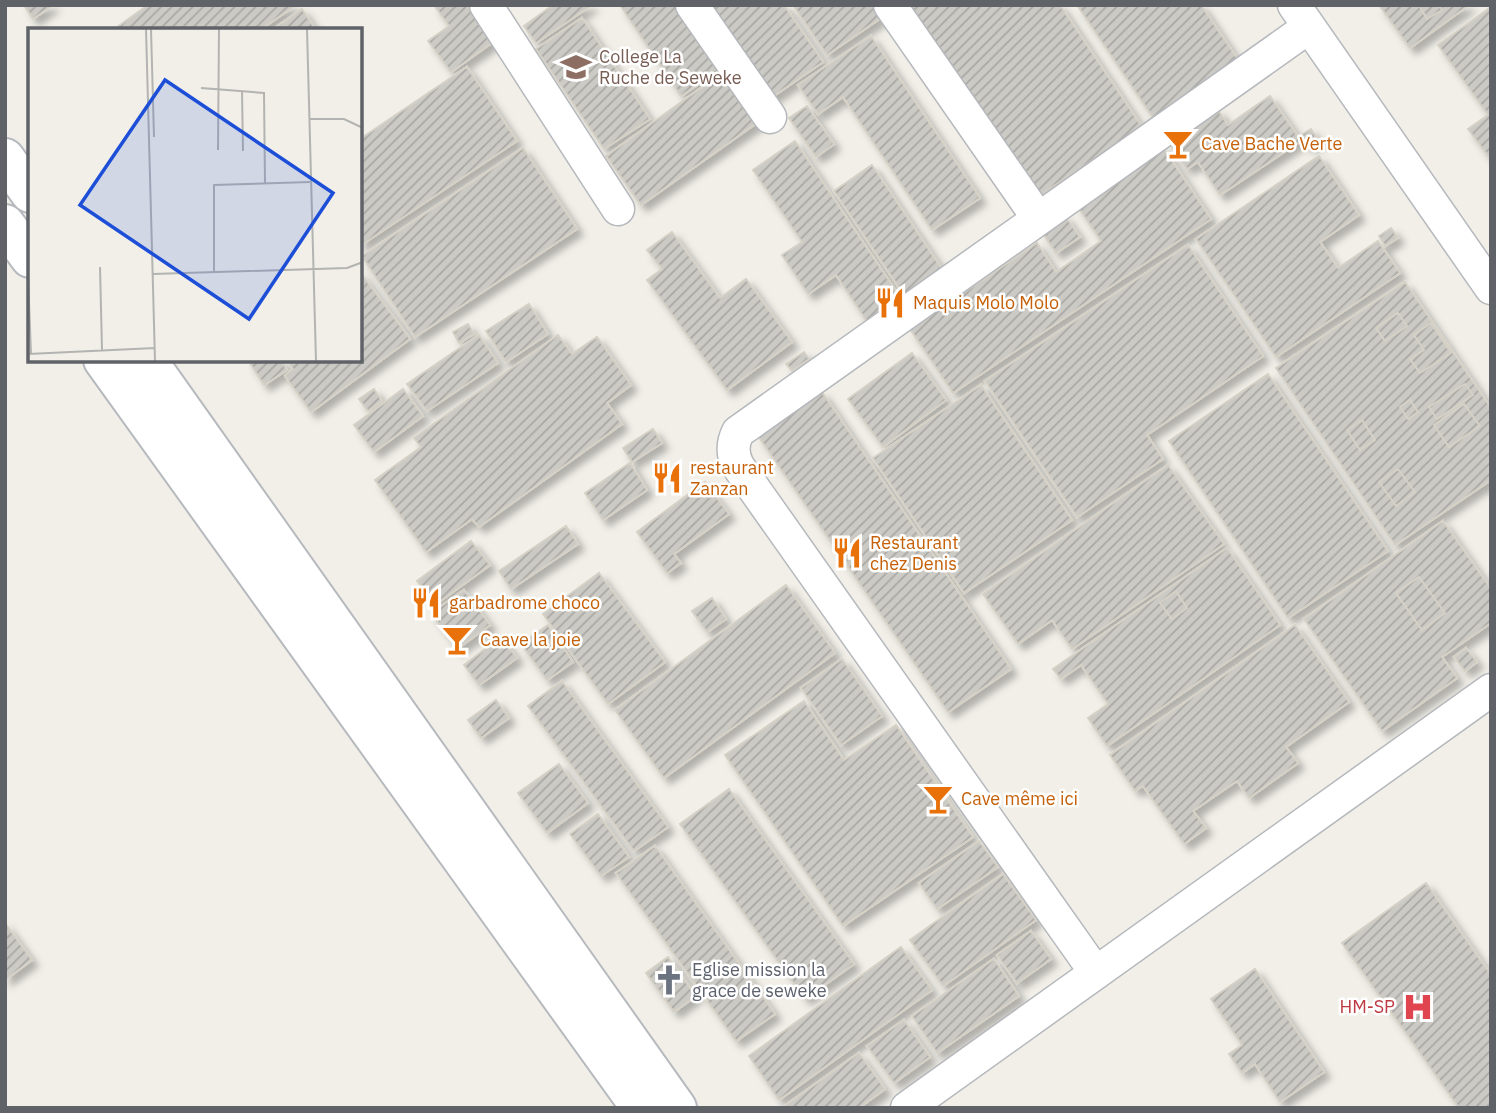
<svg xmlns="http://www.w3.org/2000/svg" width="1496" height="1113" font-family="'IBM Plex Sans',sans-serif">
  <defs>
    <pattern id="building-hatch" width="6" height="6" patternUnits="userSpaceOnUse" patternTransform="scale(1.75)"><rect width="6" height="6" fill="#cccac5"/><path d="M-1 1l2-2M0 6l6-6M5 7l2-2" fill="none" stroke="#a9a8a4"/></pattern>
    <filter id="shadow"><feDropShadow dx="6" dy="6" stdDeviation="3.5" flood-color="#0004"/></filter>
  </defs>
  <rect width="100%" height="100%" fill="#f1efe8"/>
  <!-- building -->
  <path fill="url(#building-hatch)" stroke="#d6d1c6" stroke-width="2" filter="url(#shadow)" d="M24,5H53L33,19Z
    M148,5H296L260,30H113Z
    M434,5H466L493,42L451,72L428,41L449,26Z
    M592,5L536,43L524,26L553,5Z
    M620,5H685L726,66L681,96Z
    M699,5H784L823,62L765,102Z
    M793,5H872L881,18L827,55Z
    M910,5H1060L1142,127L1039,196Z
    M1077,5H1201L1239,61L1154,119Z
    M1379,5H1469L1410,48Z
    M1419,5H1439L1442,10L1427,19Z
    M1491,7V160L1468,129L1488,115L1438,45Z
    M302,9L316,30H272Z
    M582,18L650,119L604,149L536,49Z
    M871,36L980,198L932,230L843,97L818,114L798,85Z
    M733,65L768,115L641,205L606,156Z
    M467,67L517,141L360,246V139Z
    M1270,96L1301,141L1220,195L1198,162L1187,169L1169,143L1218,110L1228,125Z
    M807,106L834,144L816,157L789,118Z
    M1311,129L1319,141L1309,147L1301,135Z
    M795,141L902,300L868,323L836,275L808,294L782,255L802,242L753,170Z
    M1162,146L1211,219L953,393L910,329L1037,243L1056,272L1101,241L1076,204Z
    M523,148L577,229L415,337L362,256Z
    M1319,156L1359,215L1320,242L1338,268L1378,241L1400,273L1276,357L1196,239Z
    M872,165L944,272L906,298L834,191Z
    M1065,216L1080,237L1056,253L1042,232Z
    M1391,228L1398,238L1385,246L1379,236Z
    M672,232L720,298L746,279L792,342L727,390L647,280L662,269L647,250Z
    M1188,245L1263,356L1147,435L1163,459L1077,517L985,381Z
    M360,272L410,339L311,412L285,376L293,369L287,360H360Z
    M1405,282L1491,408V480L1395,545L1276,368Z
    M529,304L548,334L506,362L486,331Z
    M1398,313L1407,326L1385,341L1376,328Z
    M1431,323L1451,353L1420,373L1410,359L1424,350L1414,335Z
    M468,324L474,334L459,343L453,332Z
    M479,335L498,363L427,411L407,384Z
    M558,335L572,354L597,337L631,385L607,403L622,424L479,527L472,519L426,552L375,480L421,447L414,438Z
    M804,352L809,359L792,371L786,364Z
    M912,353L946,400L883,447L848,399Z
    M248,360H281L287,370L264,385Z
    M1268,374L1388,551L1288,618L1169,441Z
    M1465,384L1473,395L1437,419L1429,407Z
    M981,385L1072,520L964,593L873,458Z
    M374,389L382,401L368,411L359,399Z
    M403,389L423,416L374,452L354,425Z
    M822,392L1011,669L948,712L758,436Z
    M1410,400L1418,412L1408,419L1400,407Z
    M1464,404L1480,426L1449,447L1434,425Z
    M1362,420L1375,440L1360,450L1347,430Z
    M653,429L662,443L632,462L623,448Z
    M630,463L647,490L603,520L585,493Z
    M1168,465L1224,544L1072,649L1052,620L1018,644L983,594Z
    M1398,469L1415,492L1396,506L1379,482Z
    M705,482L729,514L674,554L681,563L667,573L637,532Z
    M1443,521L1491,589V623L1442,657L1457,678L1382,731L1304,619Z
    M566,526L578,544L511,589L499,571Z
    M471,541L490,565L435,605L417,581Z
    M1227,548L1280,625L1107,746L1088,718L1108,704L1081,665L1061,679L1053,669Z
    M599,573L665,662L608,704L543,614Z
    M1419,577L1445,613L1422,630L1396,593Z
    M786,585L835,653L664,778L615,710Z
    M464,590L490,625L457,649L431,613Z
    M1176,591L1187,608L1172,619L1160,603Z
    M712,598L726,619L707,632L692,611Z
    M548,625L573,662L547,680L521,644Z
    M1295,625L1349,702L1286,747L1298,763L1249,798L1237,781L1193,811L1206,828L1184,844L1143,786L1135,791L1110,755Z
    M501,637L517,658L479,685L464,665Z
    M1466,648L1477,662L1465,671L1454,657Z
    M842,659L882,716L841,745L801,688Z
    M562,681L668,827L634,851L528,706Z
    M496,700L509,718L481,738L468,720Z
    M804,701L844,760L896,725L973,837L843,926L725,755Z
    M559,764L588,803L547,833L518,793Z
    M729,789L854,964L805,999L680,824Z
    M598,814L629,857L601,876L570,834Z
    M979,841L998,867L937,909L919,883Z
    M655,846L775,1014L736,1041L616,873Z
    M1003,874L1036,920L943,986L910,940Z
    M1426,883L1491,975V1108H1459L1342,943Z
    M5,923L32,960L5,980Z
    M1031,931L1051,959L1017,983L997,955Z
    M901,947L932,990L779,1100L749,1056Z
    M668,957L696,996L674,1012L646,973Z
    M994,959L1019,996L937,1053L912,1016Z
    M1255,969L1324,1072L1280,1102L1255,1064L1242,1073L1229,1054L1242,1045L1211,999Z
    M904,1020L930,1057L894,1083L867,1046Z
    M859,1053L885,1089L859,1108H788L786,1105Z"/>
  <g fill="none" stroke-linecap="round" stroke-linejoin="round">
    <!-- street casing -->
    <g stroke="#b5b8bc" stroke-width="35">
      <path id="street" d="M486,5L618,209
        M692,5L770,117
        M890,5L1038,218
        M1294,5L1491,288
        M1096,973L738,466C732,454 732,444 738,432L1309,27
        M907,1108L1491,690"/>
    </g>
    <!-- secondary casing -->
    <g stroke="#b6babf" stroke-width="42">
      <path id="secondary" d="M5,158L30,193
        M5,224L30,258
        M103,360L641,1108
        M147,360L677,1108"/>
    </g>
    <!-- street -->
    <use href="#street" stroke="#fff" stroke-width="32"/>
    <!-- secondary -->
    <use href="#secondary" stroke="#fff" stroke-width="38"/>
  </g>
  <!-- icons -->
  <defs>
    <g id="school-bare" transform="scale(2.415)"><path d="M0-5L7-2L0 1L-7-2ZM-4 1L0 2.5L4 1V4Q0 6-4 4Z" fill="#8d6e63" stroke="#fff" stroke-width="2.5" paint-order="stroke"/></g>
    <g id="bar-bare" transform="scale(2.415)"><path d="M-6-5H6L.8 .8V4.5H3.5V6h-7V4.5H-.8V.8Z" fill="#e8710a" stroke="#fff" stroke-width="2.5" paint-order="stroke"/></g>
    <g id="restaurant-bare" transform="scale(2.415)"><path d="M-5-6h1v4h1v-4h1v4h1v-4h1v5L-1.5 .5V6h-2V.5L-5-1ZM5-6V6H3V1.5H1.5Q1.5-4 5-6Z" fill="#e8710a" stroke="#fff" stroke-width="2.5" paint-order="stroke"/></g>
    <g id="church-bare" transform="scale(2.415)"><path d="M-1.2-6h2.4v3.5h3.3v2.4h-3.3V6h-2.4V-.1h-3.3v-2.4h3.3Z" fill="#6b7280" stroke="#fff" stroke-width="2.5" paint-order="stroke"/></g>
    <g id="hospital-bare" transform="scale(2.415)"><path d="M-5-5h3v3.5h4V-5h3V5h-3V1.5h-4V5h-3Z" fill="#e0444e" stroke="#fff" stroke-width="2.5" paint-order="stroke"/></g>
  </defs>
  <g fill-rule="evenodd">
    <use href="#school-bare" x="576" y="67"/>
    <use href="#bar-bare" x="1178" y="144"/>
    <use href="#restaurant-bare" x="890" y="303"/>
    <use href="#restaurant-bare" x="667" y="478"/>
    <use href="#restaurant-bare" x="847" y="553"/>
    <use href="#restaurant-bare" x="426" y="603"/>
    <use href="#bar-bare" x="457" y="640"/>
    <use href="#bar-bare" x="938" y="799"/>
    <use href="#church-bare" x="669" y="980"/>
    <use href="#hospital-bare" x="1418" y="1007"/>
  </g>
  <g text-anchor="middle" stroke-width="5" stroke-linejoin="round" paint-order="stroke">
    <!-- education labels -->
    <g font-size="18" fill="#785e54" stroke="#fff" text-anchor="start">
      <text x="599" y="63">College La<tspan x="599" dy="21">Ruche de Seweke</tspan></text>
    </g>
    <!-- food labels -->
    <g font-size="18" fill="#c56008" stroke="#fff" text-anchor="start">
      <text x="1201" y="150">Cave Bache Verte</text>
      <text x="913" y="309">Maquis Molo Molo</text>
      <text x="690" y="474">restaurant<tspan x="690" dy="21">Zanzan</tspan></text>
      <text x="870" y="549">Restaurant<tspan x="870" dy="21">chez Denis</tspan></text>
      <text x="449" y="609">garbadrome choco</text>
      <text x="480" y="646">Caave la joie</text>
      <text x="961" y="805">Cave même ici</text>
    </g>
    <!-- worship labels -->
    <g font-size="18" fill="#5b616d" stroke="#fff" text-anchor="start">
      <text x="692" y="976">Eglise mission la<tspan x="692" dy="21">grace de seweke</tspan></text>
    </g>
    <!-- health labels -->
    <g font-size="18" fill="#be3a42" stroke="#fff" text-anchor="end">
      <text x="1395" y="1013">HM-SP</text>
    </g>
  </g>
  <!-- overview -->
  <g transform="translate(28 28)">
    <rect width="334" height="334" fill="#f1efe8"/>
    <path fill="none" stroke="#b3b3b1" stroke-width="2" d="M118,1L127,333M123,1L126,109M279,1L288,333M173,60L236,65L237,155M214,63L215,123M281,91H316L335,100M190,122L191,1M72,239L74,322M186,245V157L282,154M125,246L319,240L335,234M0,248L3,326M0,326L127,320"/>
    <path fill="#1d4ed8" fill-opacity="0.15" stroke="#1d4ed8" stroke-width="3.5" d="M137,52L305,165L221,291L52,177Z"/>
    <rect width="334" height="334" fill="none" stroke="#5f6368" stroke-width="3.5"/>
  </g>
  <!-- border -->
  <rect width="1496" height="1113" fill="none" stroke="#5f6368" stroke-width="14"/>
</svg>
